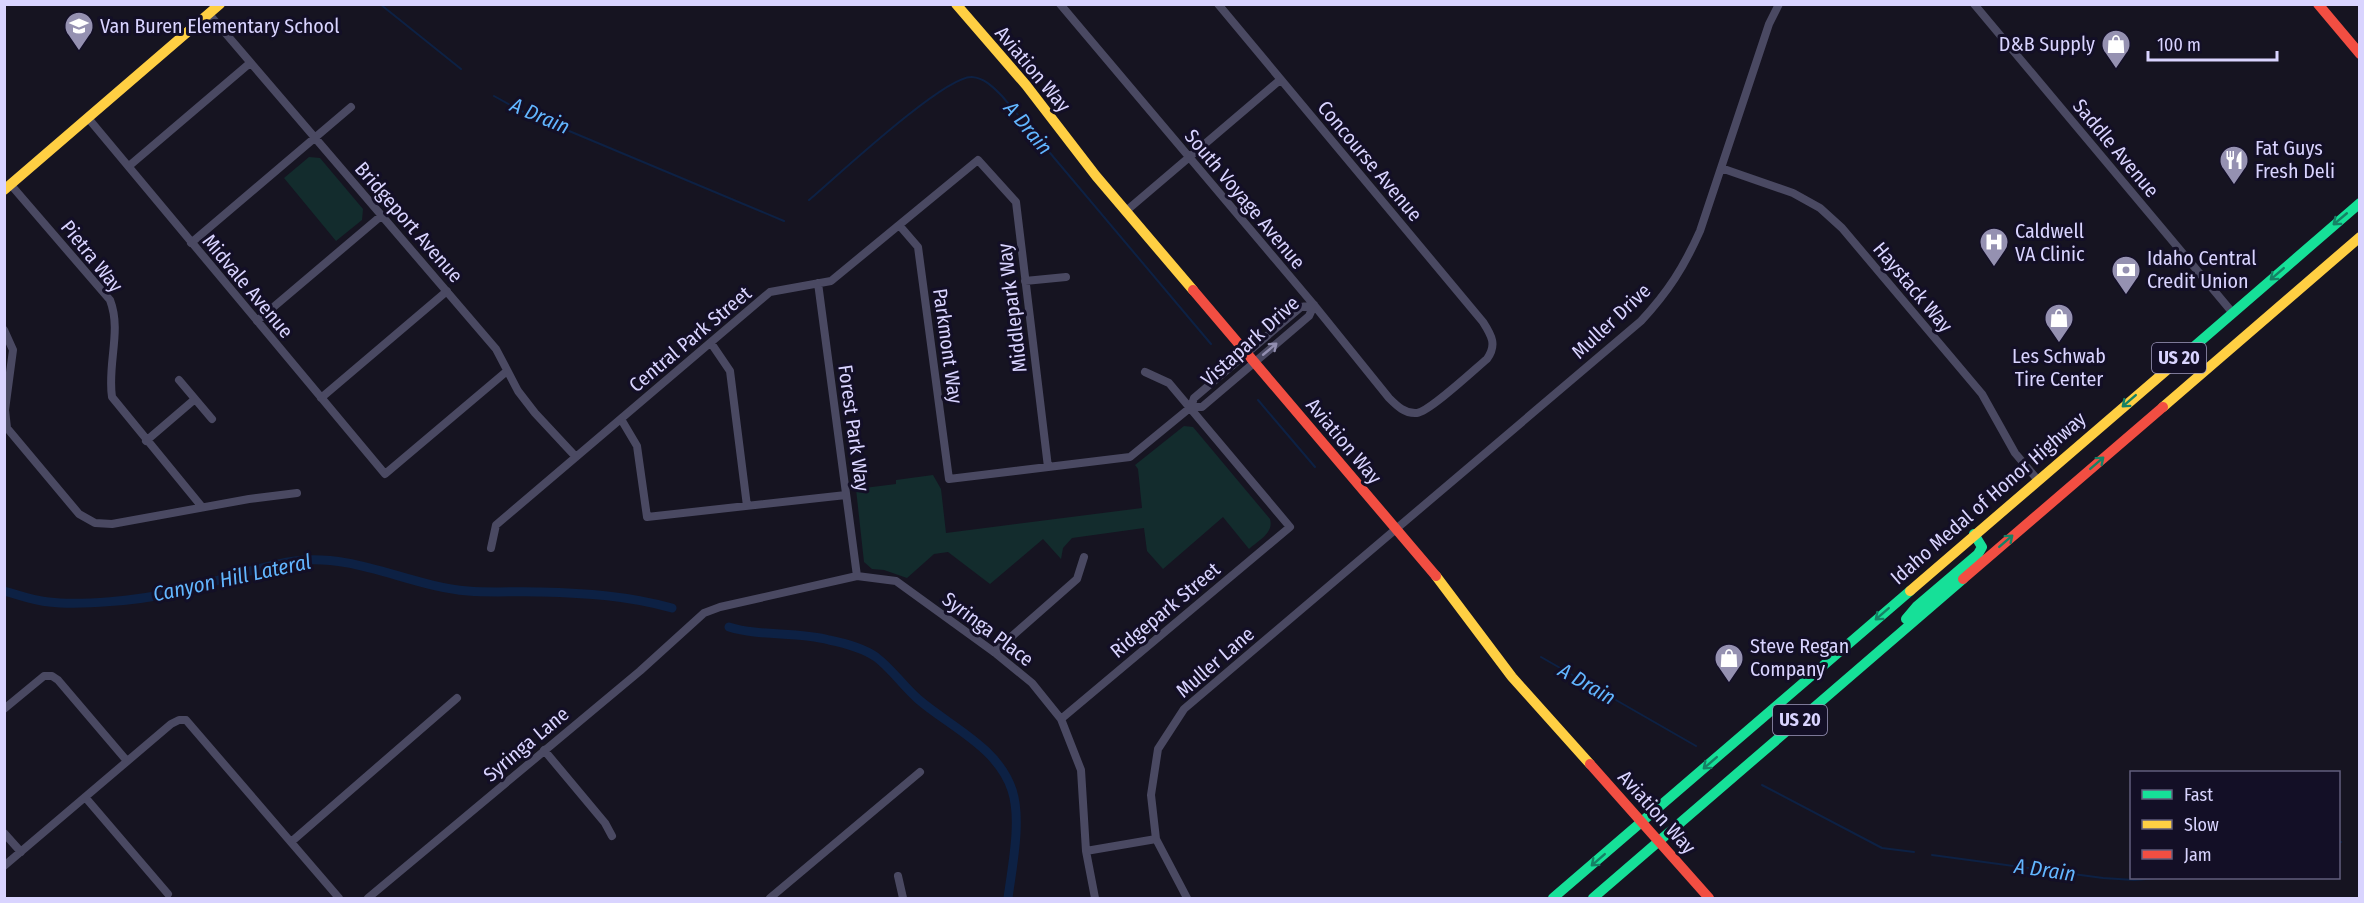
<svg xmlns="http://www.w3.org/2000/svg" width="2364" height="903" font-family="'Fira Sans Condensed',sans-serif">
  <rect width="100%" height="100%" fill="#161421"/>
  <!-- green -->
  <path fill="#132c2d" d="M309,157L320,158L363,209L362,220L336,241L284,178Z
    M1184,426L1193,427L1270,519C1274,533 1259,540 1249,549L1223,517L1163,569L1147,551L1144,528L1072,538L1063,548L1061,559L1043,539L990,584L948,552L934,554L907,578L884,570L872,569L864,562L856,489L896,484V480L933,475L941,489L946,533L1142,508L1138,469L1135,465Z"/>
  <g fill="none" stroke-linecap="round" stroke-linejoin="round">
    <!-- stream -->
    <path stroke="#0d2144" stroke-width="2" d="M380,4L461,69
      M494,96L519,110L784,221
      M809,200C835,178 945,75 972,77C985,78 994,88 1002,96L1211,344
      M1258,400L1315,467
      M1541,657L1696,746
      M1762,785L1882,848L1914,852
      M2338,843L2341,842
      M1932,855L2103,878L2134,880L2158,878"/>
    <!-- canal -->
    <path stroke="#0d2144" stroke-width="9" d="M4,591C19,595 34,601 49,602C80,606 140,600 171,593C213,584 252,567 295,561C355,553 409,586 468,591C492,593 517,591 541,592C586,593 629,596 672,608
      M729,627C761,637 796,631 829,640C844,643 863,648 876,657C892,669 903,686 918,699C949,726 998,747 1012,790C1022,820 1012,867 1008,898"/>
    <!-- street -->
    <path stroke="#4a4962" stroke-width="8" d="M1060,4L1314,305L1389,398C1397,406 1405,414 1417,413C1429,412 1475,369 1487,359C1497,345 1492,336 1483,322L1218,4
      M1974,4L2232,312
      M209,14L496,349L518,391L535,413L576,457
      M88,118L385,474L507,371
      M129,166L250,63
      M1721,168L1793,193L1820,208L1842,228L1982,394L2015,453L2037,479
      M11,185L110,300C122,331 107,364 112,397L202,507
      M1126,211L1280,80
      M899,225L918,247L949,479L1130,457L1191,407L1194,398L1301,307L1314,305
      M191,243L351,107
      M1025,281L1066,277
      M818,283L857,576
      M257,321L381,216
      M4,330L13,350L5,410L7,428L79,514L95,523L112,524L249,499L297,493
      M711,343L730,371L747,506
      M179,380L212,419
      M321,398L447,291
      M1191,407H1202L1309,316L1314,305
      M621,419L637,446L647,517L846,495
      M146,441L195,399
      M491,548L496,525L770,292L831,281L978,160L1016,202L1048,467
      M994,652L1077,579L1084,557
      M4,709L44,676H52L58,680L127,761
      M1061,719L1290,527L1169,383L1145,372
      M544,750L605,823L612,836
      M85,797L168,894
      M4,833L21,852
      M291,842L457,698
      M1086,851L1156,839
      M4,866L171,724L179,720H186L339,898
      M898,876L903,898
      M368,898L640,671L704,613L720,607L857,576L896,581L994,652L1032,683L1061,719L1081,770L1086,851L1095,898
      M770,898L920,772
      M1187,898L1156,839L1151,795L1158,749L1184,709L1641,321C1668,292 1684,267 1700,231L1769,24L1779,4"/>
    <!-- fast -->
    <path stroke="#16e098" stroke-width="10" d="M2182,357L2360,203
      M1906,619L1917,606L1978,554L1982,547L1974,534
      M1553,898L1910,591
      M1593,898L1963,579"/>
    <!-- slow -->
    <path stroke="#ffcf43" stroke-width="10" d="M956,4L1026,85L1096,176L1193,290
      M4,190L220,4
      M2163,407L2360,237
      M1436,576L1512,677L1590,764
      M1910,591L2182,357"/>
    <!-- jam -->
    <path stroke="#f24e42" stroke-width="10" d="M2318,4L2360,54
      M1193,290L1436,576
      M1963,579L2163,407
      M1590,764L1709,898"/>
  </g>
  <!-- one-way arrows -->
  <defs><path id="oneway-shaft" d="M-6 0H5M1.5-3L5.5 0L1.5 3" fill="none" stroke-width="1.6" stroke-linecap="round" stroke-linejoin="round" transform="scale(1.5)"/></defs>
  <g stroke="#158265">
    <use href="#oneway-shaft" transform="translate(2340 219) rotate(140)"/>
    <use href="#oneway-shaft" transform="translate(2277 274) rotate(139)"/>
    <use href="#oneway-shaft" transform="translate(2129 401) rotate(139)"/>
    <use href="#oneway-shaft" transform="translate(2097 463) rotate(-41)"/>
    <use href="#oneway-shaft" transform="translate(2006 541) rotate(-41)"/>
    <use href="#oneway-shaft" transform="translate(1882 614) rotate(139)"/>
    <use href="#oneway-shaft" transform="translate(1710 763) rotate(139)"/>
    <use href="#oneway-shaft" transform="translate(1598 860) rotate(139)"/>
  </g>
  <use stroke="#928eb0" href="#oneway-shaft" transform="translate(1270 349) rotate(-40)"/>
  <!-- icons -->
  <defs>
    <g id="school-pin" transform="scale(1.5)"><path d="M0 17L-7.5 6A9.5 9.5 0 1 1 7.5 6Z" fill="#9591b1" stroke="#130f26"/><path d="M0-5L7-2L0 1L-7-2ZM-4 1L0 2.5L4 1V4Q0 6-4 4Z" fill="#fff"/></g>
    <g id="shop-pin" transform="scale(1.5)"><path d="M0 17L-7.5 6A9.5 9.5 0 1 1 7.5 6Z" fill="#9591b1" stroke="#130f26"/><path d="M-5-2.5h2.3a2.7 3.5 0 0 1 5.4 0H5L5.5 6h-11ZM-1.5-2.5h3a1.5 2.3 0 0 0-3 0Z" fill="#fff"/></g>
    <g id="restaurant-pin" transform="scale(1.5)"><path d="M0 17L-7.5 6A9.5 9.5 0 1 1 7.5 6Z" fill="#9591b1" stroke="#130f26"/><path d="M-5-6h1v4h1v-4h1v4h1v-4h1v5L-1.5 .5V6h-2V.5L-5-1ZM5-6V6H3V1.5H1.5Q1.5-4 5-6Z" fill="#fff"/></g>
    <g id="hospital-pin" transform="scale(1.5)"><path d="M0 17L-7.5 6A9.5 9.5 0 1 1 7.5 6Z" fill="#9591b1" stroke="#130f26"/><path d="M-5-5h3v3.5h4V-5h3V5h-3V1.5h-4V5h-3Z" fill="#fff"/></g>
    <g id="bank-pin" transform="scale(1.5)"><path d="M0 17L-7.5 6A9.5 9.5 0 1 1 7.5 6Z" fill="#9591b1" stroke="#130f26"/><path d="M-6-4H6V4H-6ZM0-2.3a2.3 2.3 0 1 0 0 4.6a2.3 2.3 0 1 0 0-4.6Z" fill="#fff"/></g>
  </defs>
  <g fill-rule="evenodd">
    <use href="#school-pin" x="79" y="26"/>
    <use href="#shop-pin" x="2116" y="44"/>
    <use href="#restaurant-pin" x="2234" y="160"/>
    <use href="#hospital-pin" x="1994" y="242"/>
    <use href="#bank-pin" x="2126" y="270"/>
    <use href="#shop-pin" x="2059" y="318"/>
    <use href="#shop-pin" x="1729" y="658"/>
  </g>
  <g text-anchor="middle" stroke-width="6" stroke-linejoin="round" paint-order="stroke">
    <!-- shield labels -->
    <g fill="#130f26" stroke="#9e99be" stroke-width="1.5">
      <rect x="2152" y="343" width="54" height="30" rx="4.5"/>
      <rect x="1773" y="705" width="54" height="30" rx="4.5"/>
    </g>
    <g font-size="18" font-weight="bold" fill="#d9d4ff">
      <text x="2179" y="364">US 20</text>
      <text x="1800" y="726">US 20</text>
    </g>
    <!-- poi labels -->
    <g font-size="20" fill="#d9d4ff" stroke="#130f26" text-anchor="start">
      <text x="100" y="33">Van Buren Elementary School</text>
      <text x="2095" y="51" text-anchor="end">D&amp;B Supply</text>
      <text x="2255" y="155">Fat Guys<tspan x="2255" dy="23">Fresh Deli</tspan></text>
      <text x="2015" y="238">Caldwell<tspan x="2015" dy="23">VA Clinic</tspan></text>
      <text x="2147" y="265">Idaho Central<tspan x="2147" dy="23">Credit Union</tspan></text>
      <text x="2059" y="363" text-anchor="middle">Les Schwab<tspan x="2059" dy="23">Tire Center</tspan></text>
      <text x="1750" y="653">Steve Regan<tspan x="1750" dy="23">Company</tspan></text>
    </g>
    <!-- street labels -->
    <g font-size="20" fill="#d9d4ff" stroke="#130f26">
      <text transform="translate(1033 69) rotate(50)" y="7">Aviation Way</text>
      <text transform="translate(2116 148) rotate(50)" y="7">Saddle Avenue</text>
      <text transform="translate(1370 161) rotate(50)" y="7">Concourse Avenue</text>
      <text transform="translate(1245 199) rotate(50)" y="7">South Voyage Avenue</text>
      <text transform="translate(409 222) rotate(49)" y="7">Bridgeport Avenue</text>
      <text transform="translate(92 256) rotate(51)" y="7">Pietra Way</text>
      <text transform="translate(248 286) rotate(50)" y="7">Midvale Avenue</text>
      <text transform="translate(1913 287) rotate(50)" y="7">Haystack Way</text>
      <text transform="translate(1012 308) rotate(-97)" y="7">Middlepark Way</text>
      <text transform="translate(1611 321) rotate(-43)" y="7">Muller Drive</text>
      <text transform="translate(690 339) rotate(-40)" y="7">Central Park Street</text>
      <text transform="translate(1250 341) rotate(-42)" y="7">Vistapark Drive</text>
      <text transform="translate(948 346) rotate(82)" y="7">Parkmont Way</text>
      <text transform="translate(854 428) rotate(82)" y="7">Forest Park Way</text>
      <text transform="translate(1344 441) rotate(50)" y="7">Aviation Way</text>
      <text transform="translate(1988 498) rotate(-41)" y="7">Idaho Medal of Honor Highway</text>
      <text transform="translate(1165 610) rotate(-40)" y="7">Ridgepark Street</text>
      <text transform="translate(988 629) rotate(37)" y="7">Syringa Place</text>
      <text transform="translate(1215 662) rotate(-41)" y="7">Muller Lane</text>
      <text transform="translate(526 744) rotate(-40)" y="7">Syringa Lane</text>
      <text transform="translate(1657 812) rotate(48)" y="7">Aviation Way</text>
    </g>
    <!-- water labels -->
    <g font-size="21" font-style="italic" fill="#62b6ff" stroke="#130f26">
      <text transform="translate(540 116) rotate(23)" y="7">A Drain</text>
      <text transform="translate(1028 128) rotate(50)" y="7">A Drain</text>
      <text transform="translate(232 578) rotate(-12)" y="7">Canyon Hill Lateral</text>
      <text transform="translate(1587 684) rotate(30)" y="7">A Drain</text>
      <text transform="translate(2045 870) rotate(8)" y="7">A Drain</text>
    </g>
  </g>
  <!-- border -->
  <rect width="2364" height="903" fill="none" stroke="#d9d4ff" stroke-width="12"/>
  <!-- legend -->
  <rect x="2130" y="771" width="210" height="108" fill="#130f26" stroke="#625e7d" stroke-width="1.5"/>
  <rect x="2142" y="790" width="30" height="9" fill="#16e098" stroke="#625e7d" stroke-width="1.5"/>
  <text x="2184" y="801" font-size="18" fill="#d9d4ff">Fast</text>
  <rect x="2142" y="820" width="30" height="9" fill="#ffcf43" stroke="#625e7d" stroke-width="1.5"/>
  <text x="2184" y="831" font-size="18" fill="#d9d4ff">Slow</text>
  <rect x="2142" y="850" width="30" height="9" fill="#f24e42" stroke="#625e7d" stroke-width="1.5"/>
  <text x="2184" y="861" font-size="18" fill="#d9d4ff">Jam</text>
  <!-- scale -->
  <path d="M2148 51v9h129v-9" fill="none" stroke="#d9d4ff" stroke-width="3"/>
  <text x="2157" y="51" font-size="18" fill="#d9d4ff" stroke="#130f26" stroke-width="4.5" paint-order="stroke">100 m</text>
</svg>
